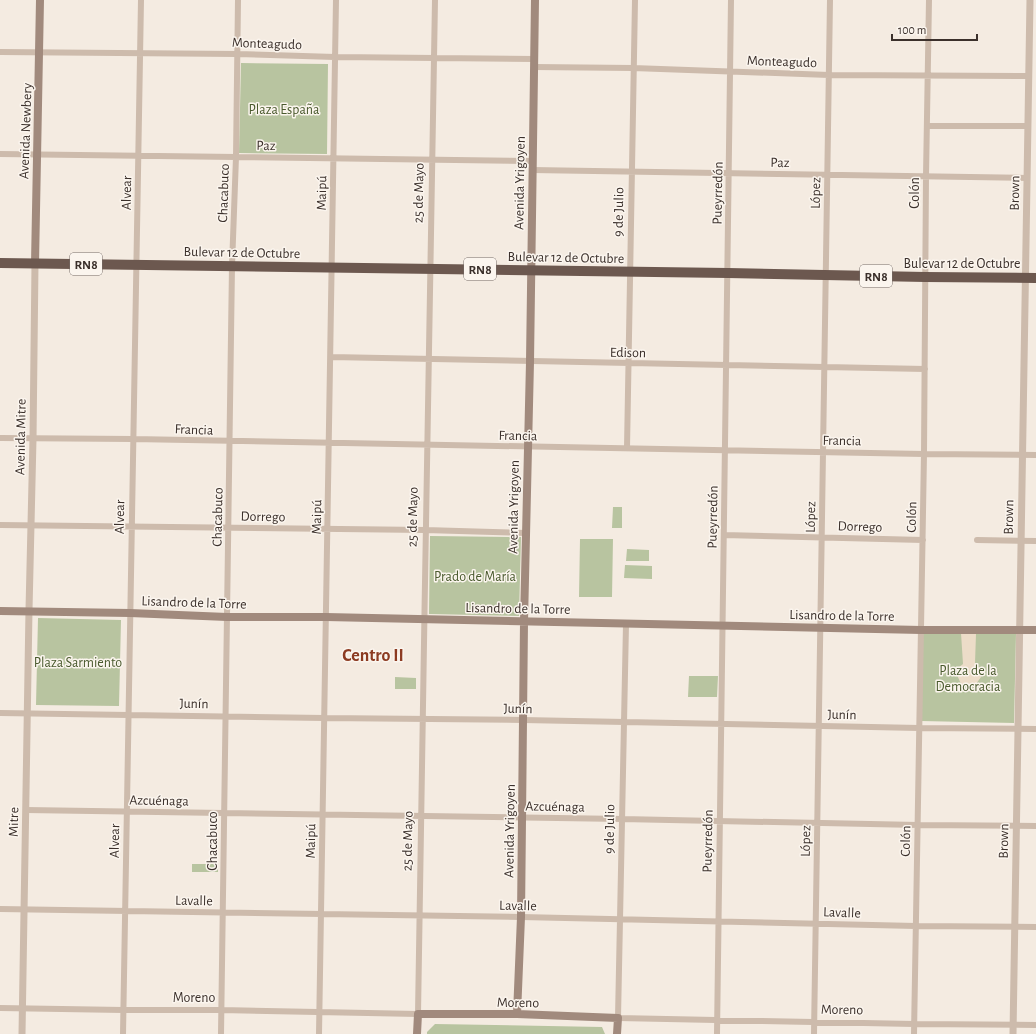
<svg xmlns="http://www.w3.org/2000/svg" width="1036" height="1034" font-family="'Alegreya Sans',sans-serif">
  <rect width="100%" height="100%" fill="#f4ebe1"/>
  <!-- green -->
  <path fill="#b8c4a0" d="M241,63L328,64L327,154L239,153Z
    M613,507H622V528H612Z
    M430,536L521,537L519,616L429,614Z
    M580,539H613L612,597H579Z
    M627,549L649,550V561H626Z
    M625,565L652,566V579L624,578Z
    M38,618L121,620L119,706L36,705Z
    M923,632L1016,634L1014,723L921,721Z
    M689,676H718L717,697H688Z
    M395,677L416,678V689H395Z
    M192,864H218V872H192Z
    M435,1024L602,1027L605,1034H427V1032Z"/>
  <!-- plaza -->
  <path fill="#ecdcc8" d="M961,633L976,634L975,663L979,668L981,677L976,684L970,686L961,684L957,675L958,668L963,664Z"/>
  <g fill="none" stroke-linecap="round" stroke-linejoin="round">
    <!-- minor -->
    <path stroke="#cdbbac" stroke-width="6" d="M0,52L237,54L335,57L534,59
      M534,67L633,68L829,75L1028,76
      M927,126H1028
      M0,154L532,161
      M532,170L1027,178
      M331,357L925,369
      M0,438L133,439L924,454L1036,455
      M627,448L635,0
      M0,525L425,530L526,533
      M724,535L923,540
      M977,540L1036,541
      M626,624L618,1018L914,1024L1036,1025
      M0,713L324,718L523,720L919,728L1036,729
      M26,810L622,819L918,825L1036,826
      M0,909L521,917L916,926L1036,927
      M0,1008L123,1010H221L418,1014C424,676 428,338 435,0
      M123,1034L141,0
      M221,1034L232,266L236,157L238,0
      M319,1034L336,0
      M717,1034L731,0
      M814,1034L830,0
      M914,1034L924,454L926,176L929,0"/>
    <!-- tertiary -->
    <path stroke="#cdbbac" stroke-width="7" d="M22,1034L29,610L33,439L35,264
      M1013,1034L1030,0"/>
    <!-- secondary -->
    <path stroke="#a18a7d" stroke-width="8" d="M35,264L40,0
      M0,611L130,613L227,617H326L921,630H1036
      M517,1014L521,917L524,622L530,362L535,0
      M417,1034L418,1014H517L618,1018L617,1034"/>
    <!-- trunk -->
    <path stroke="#6c584f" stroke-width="10" d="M0,263L728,273L925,277L1036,278"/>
  </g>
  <g text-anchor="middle" stroke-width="3" stroke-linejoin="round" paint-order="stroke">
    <!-- shield labels -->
    <g fill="#fbf5ee" stroke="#756b66" stroke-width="1">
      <rect x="70" y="253" width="32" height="22" rx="3"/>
      <rect x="464" y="258" width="32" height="22" rx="3"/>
      <rect x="860" y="265" width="32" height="22" rx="3"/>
    </g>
    <g font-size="13" font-weight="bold" fill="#3b302b">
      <text x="86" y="269">RN8</text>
      <text x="480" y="274">RN8</text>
      <text x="876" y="281">RN8</text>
    </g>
    <!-- street labels -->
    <g font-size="14" fill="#3b302b" stroke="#fbf5ee">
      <text transform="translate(267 43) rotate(2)" y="5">Monteagudo</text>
      <text transform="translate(782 61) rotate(2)" y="5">Monteagudo</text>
      <text transform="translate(25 131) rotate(-88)" y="5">Avenida Newbery</text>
      <text transform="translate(266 145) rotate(1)" y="5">Paz</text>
      <text transform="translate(780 162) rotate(1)" y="5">Paz</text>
      <text transform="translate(519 183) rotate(-89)" y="5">Avenida Yrigoyen</text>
      <text transform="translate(126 193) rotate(-89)" y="5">Alvear</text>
      <text transform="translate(223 193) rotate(-88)" y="5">Chacabuco</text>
      <text transform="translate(321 193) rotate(-89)" y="5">Maipú</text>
      <text transform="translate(418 193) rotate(-89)" y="5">25 de Mayo</text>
      <text transform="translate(717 193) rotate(-89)" y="5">Pueyrredón</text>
      <text transform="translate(815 193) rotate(-89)" y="5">López</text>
      <text transform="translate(914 193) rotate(-90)" y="5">Colón</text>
      <text transform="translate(1014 193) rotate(-89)" y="5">Brown</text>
      <text transform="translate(618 212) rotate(-89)" y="5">9 de Julio</text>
      <text transform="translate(242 252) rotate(1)" y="5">Bulevar 12 de Octubre</text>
      <text transform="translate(566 257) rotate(1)" y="5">Bulevar 12 de Octubre</text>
      <text x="962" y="268">Bulevar 12 de Octubre</text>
      <text transform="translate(628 352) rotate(1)" y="5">Edison</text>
      <text transform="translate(194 429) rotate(2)" y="5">Francia</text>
      <text transform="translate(518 435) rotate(1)" y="5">Francia</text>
      <text transform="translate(20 437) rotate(-89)" y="5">Avenida Mitre</text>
      <text transform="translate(842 440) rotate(1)" y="5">Francia</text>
      <text transform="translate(513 507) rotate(-89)" y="5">Avenida Yrigoyen</text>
      <text transform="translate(263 516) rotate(1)" y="5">Dorrego</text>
      <text transform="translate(119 517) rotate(-89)" y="5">Alvear</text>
      <text transform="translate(217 517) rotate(-89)" y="5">Chacabuco</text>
      <text transform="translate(316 517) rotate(-89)" y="5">Maipú</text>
      <text transform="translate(412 517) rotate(-89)" y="5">25 de Mayo</text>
      <text transform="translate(712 517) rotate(-89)" y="5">Pueyrredón</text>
      <text transform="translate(810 517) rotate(-89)" y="5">López</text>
      <text transform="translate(911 517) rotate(-89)" y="5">Colón</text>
      <text transform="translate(1008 517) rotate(-89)" y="5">Brown</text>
      <text transform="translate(860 526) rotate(2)" y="5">Dorrego</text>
      <text transform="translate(194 602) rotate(2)" y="5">Lisandro de la Torre</text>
      <text transform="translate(518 608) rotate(1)" y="5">Lisandro de la Torre</text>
      <text transform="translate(842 615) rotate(1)" y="5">Lisandro de la Torre</text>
      <text transform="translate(194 703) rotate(1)" y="5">Junín</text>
      <text transform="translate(518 708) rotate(1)" y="5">Junín</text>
      <text transform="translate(842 714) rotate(1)" y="5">Junín</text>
      <text transform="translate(159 800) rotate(1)" y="5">Azcuénaga</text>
      <text transform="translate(555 806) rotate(1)" y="5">Azcuénaga</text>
      <text transform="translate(13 822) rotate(-89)" y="5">Mitre</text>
      <text transform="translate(609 829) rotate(-89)" y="5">9 de Julio</text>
      <text transform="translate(509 831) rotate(-89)" y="5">Avenida Yrigoyen</text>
      <text transform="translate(114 841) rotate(-89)" y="5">Alvear</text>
      <text transform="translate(212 841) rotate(-90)" y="5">Chacabuco</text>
      <text transform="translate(310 841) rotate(-89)" y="5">Maipú</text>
      <text transform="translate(407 841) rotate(-89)" y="5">25 de Mayo</text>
      <text transform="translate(707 841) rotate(-89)" y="5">Pueyrredón</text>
      <text transform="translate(805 841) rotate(-89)" y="5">López</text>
      <text transform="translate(905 841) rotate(-89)" y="5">Colón</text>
      <text transform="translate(1003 841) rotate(-89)" y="5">Brown</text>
      <text transform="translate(194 900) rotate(1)" y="5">Lavalle</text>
      <text transform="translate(518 905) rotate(1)" y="5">Lavalle</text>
      <text transform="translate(842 912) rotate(2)" y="5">Lavalle</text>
      <text x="194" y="1002">Moreno</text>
      <text transform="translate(518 1002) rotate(1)" y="5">Moreno</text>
      <text transform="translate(842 1009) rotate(1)" y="5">Moreno</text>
    </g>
    <!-- park labels -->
    <g font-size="14" fill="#4a5a2e" stroke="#fbf5ee">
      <text x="284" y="114">Plaza España</text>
      <text x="475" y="581">Prado de María</text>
      <text x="78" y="667">Plaza Sarmiento</text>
      <text x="968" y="675">Plaza de la<tspan x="968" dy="16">Democracia</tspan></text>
    </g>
    <!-- district labels -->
    <g font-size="18" font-weight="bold" fill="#8c3b22" stroke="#fbf5ee">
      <text x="373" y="661">Centro II</text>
    </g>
  </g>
  <!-- scale -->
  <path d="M892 34v6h85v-6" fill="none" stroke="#3b302b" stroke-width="2"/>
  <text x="898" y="34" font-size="12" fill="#3b302b" stroke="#fbf5ee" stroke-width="3" paint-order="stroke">100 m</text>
</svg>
